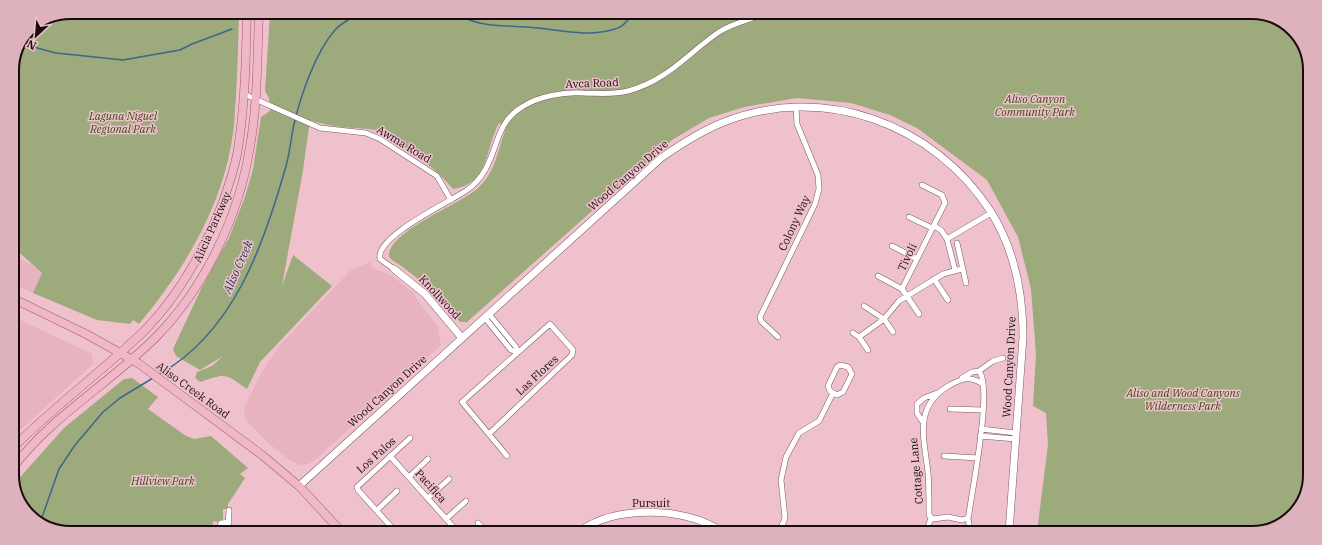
<svg xmlns="http://www.w3.org/2000/svg" width="1322" height="545" font-family="'IBM Plex Serif',serif">
  <rect width="100%" height="100%" fill="#eec1cc"/>
  <!-- built -->
  <path fill="#e8b3c0" d="M12,255L30,264L42,273L33,293L12,283Z
    M370,262L373,268L392,276L415,294V297L438,327L441,345L315,460L308,464L300,465L291,461L267,442L246,420L244,409L261,373L280,345L350,271Z
    M12,316L92,354L93,364L17,433H12Z"/>
  <!-- green -->
  <path fill="#9caa7c" d="M70,12L239,13C238,50 237,88 234,125C226,201 187,266 139,324L133,320L130,324L97,320L33,293L42,273L12,246V66L29,29Z
    M270,13L1274,16L1298,35L1310,66L1306,497L1285,523L1253,533L1037,532L1048,445L1046,413L1033,406L1036,354L1031,289L1018,237L987,180L917,128L890,115L851,103L797,98L744,107L709,118L672,140L467,322H460C439,299 420,277 392,260L389,257C388,230 461,205 479,187C496,171 498,149 506,128L499,123C485,149 489,184 453,189C436,169 417,154 394,141C389,137 382,131 376,130C355,127 330,128 310,120L303,170L282,286L293,255L332,286L260,362L247,389C225,373 226,373 200,382L195,378L197,372L212,366L223,356L200,370L176,356L173,349L201,289L229,238L245,197L253,169L261,117L270,111L269,98L265,91Z
    M132,378L158,397L148,409L186,436L194,439L211,436L248,468L240,474L245,478L228,504V509H223V519L217,522L213,521L212,529H48L24,510L14,484L64,428L124,379Z"/>
  <g fill="none" stroke-linecap="round" stroke-linejoin="round">
    <!-- stream -->
    <path stroke="#3d678a" stroke-width="1.5" d="M456,13C479,28 502,25 527,27C557,29 585,38 615,29C624,27 627,20 633,14
      M272,14L275,13
      M22,44L56,53L123,60L180,50L192,44L232,29
      M158,375C234,333 264,244 286,166C290,152 291,138 294,124C301,95 315,53 335,30C341,23 351,18 360,13
      M40,523L59,469L75,445L103,412L120,398L153,378"/>
    <!-- street casing -->
    <g stroke="#7e5762" stroke-width="6">
      <path id="street" d="M244,94L320,128L366,133L380,139L437,176L451,200
        M909,217L932,228
        M934,226L941,230L947,239
        M957,243L966,283
        M892,246L917,259
        M394,269L380,259C375,236 450,202 467,190C501,166 489,126 522,107C539,96 563,92 583,93C599,93 613,95 628,91C667,81 688,53 719,32C733,23 749,20 764,14
        M955,270L947,239L991,213
        M878,276L902,289
        M934,279L948,300
        M864,306L884,319L893,332
        M489,314L516,347L517,352
        M919,314L902,289L945,203L942,195L922,185
        M485,318L511,350L517,352
        M853,333L859,337L868,350
        M778,337L761,321L760,317L815,204L819,189L818,175L797,124L796,107
        M859,337L884,319L899,301L943,274L962,269
        M840,365L848,367L852,374L843,392L837,395L830,391L828,386L837,367Z
        M979,371L993,361L1003,358
        M962,378L972,372L979,371C993,387 972,490 969,514L968,518L962,520L948,517L933,519L929,515C929,501 929,486 928,472C924,438 913,406 950,385C963,378 970,376 983,384
        M950,409L983,410
        M922,421L917,413V404L924,398L937,393
        M981,429L1016,433
        M489,434L572,355L573,350L550,324L462,402L503,451L507,456
        M980,436L1016,439
        M390,456L456,530
        M944,456L978,458
        M409,477L428,459
        M428,498L449,479
        M377,510L397,491
        M968,518L970,532
        M446,519L466,501
        M478,523L484,530
        M219,529L221,523L229,522
        M228,529L229,510
        M394,530L358,490L357,487L410,438
        M780,531L785,518L781,480L786,457L799,433L819,421L833,393
        M926,532L931,518"/>
    </g>
    <!-- secondary casing -->
    <g stroke="#7e5762" stroke-width="8">
      <path id="secondary" d="M394,269L425,294L462,338
        M299,486L661,158C681,144 701,131 724,122C823,83 934,123 991,212C1014,249 1023,294 1023,337L1009,532
        M580,531C617,505 684,507 721,531"/>
    </g>
    <!-- primary casing -->
    <g stroke="#9d5c6f" stroke-width="9">
      <path id="primary" d="M12,298L86,334L138,363L262,455L299,486L340,530
        M12,449C52,408 99,374 141,334C178,298 202,254 221,207C228,188 235,168 238,149C245,104 246,58 247,13
        M12,469C50,417 112,382 157,336C204,288 238,218 249,152C258,106 257,59 259,13"/>
    </g>
    <!-- street -->
    <use href="#street" stroke="#fff" stroke-width="5"/>
    <!-- secondary -->
    <use href="#secondary" stroke="#fff" stroke-width="7"/>
    <!-- primary -->
    <use href="#primary" stroke="#efb7c7" stroke-width="8"/>
  </g>
  <g text-anchor="middle" stroke-width="3" stroke-linejoin="round" paint-order="stroke">
    <!-- street labels -->
    <g font-size="11" fill="#1a0b10" stroke="#eec1cc">
      <text transform="translate(592 83) rotate(-2)" y="4">Avca Road</text>
      <text transform="translate(404 144) rotate(31)" y="4">Awma Road</text>
      <text transform="translate(628 175) rotate(-41)" y="4">Wood Canyon Drive</text>
      <text transform="translate(794 223) rotate(-65)" y="4">Colony Way</text>
      <text transform="translate(212 227) rotate(-66)" y="4">Alicia Parkway</text>
      <text transform="translate(907 257) rotate(-64)" y="4">Tivoli</text>
      <text transform="translate(440 297) rotate(47)" y="4">Knollwood</text>
      <text transform="translate(1009 367) rotate(-87)" y="4">Wood Canyon Drive</text>
      <text transform="translate(537 375) rotate(-43)" y="4">Las Flores</text>
      <text transform="translate(193 390) rotate(36)" y="4">Aliso Creek Road</text>
      <text transform="translate(387 391) rotate(-42)" y="4">Wood Canyon Drive</text>
      <text transform="translate(376 455) rotate(-42)" y="4">Los Palos</text>
      <text transform="translate(916 471) rotate(-95)" y="4">Cottage Lane</text>
      <text transform="translate(431 486) rotate(48)" y="4">Pacifica</text>
      <text x="651" y="507">Pursuit</text>
    </g>
    <!-- park labels -->
    <g font-size="11" font-style="italic" fill="#3b4711" stroke="#eec1cc">
      <text x="1035" y="103">Aliso Canyon<tspan x="1035" dy="13">Community Park</tspan></text>
      <text x="123" y="120">Laguna Niguel<tspan x="123" dy="13">Regional Park</tspan></text>
      <text x="1183" y="397">Aliso and Wood Canyons<tspan x="1183" dy="13">Wilderness Park</tspan></text>
      <text x="163" y="485">Hillview Park</text>
    </g>
    <!-- water labels -->
    <g font-size="12" font-style="italic" fill="#163449" stroke="#eec1cc">
      <text transform="translate(238 267) rotate(-66)" y="4">Aliso Creek</text>
    </g>
  </g>
  <!-- crop -->
  <path d="M0 0H1322V545H0ZM70 19H1252A51 51 0 0 1 1303 70V475A51 51 0 0 1 1252 526H70A51 51 0 0 1 19 475V70A51 51 0 0 1 70 19Z" fill="#ddb2bd" fill-rule="evenodd"/>
  <path fill="none" stroke="#1a0b10" stroke-width="2" d="M70 19H1252A51 51 0 0 1 1303 70V475A51 51 0 0 1 1252 526H70A51 51 0 0 1 19 475V70A51 51 0 0 1 70 19Z"/>
  <!-- north arrow -->
  <g transform="translate(36 36) rotate(206)" stroke="#eec1cc" stroke-width="3" paint-order="stroke">
  <path d="M0-3L7 15L0 10L-7 15Z" fill="#1a0b10"/>
  <text y="-6" font-size="11" font-weight="bold" text-anchor="middle" fill="#1a0b10">N</text>
  </g>
</svg>
